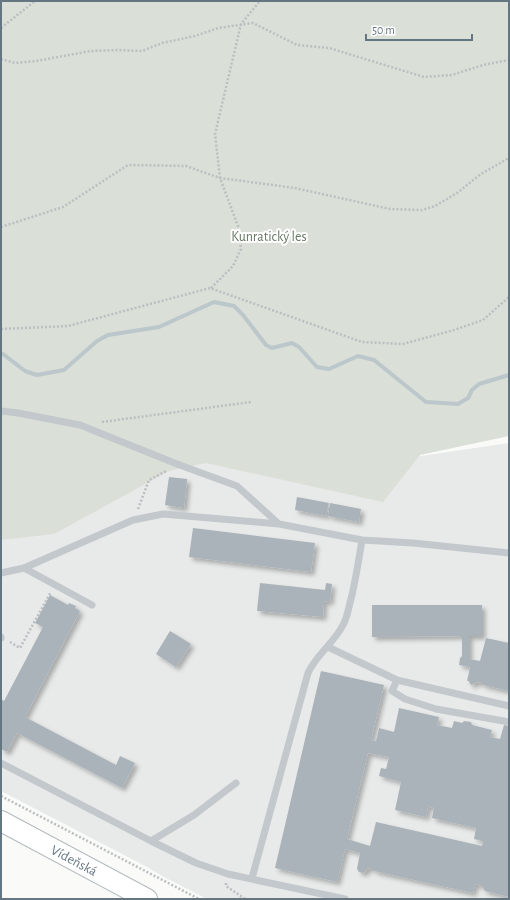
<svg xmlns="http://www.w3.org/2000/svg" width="510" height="900" font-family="'Alegreya Sans',sans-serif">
  <defs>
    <filter id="shadow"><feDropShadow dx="3.5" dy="3.5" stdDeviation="2" flood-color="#0004"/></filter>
  </defs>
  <rect width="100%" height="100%" fill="#fafaf8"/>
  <!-- built -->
  <path fill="#e8e9e9" d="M1,409L407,458L509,443V899H207L162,876L147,867L1,791Z"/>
  <!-- green -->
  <path fill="#dadfd7" d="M1,1H509V436L420,455L383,502L206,463L169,471L54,534L1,540Z"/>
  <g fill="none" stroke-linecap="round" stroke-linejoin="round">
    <!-- stream -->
    <path stroke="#bbc7cb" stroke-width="4" d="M1,354H3L25,371L37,375L64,370L97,341L108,335L159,327L214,302L234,306L243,315L266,345L272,348L292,343L299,347L317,367L329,369L358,356L374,360L426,402L458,404L468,398L472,390L479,384L509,375"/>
  </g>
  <!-- building -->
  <path fill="#aab3b9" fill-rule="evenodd" filter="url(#shadow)" d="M169,477L187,479L184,508L165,505Z
    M297,497L329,503L326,516L295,510Z
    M330,503L361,509L359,522L328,516Z
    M193,528L315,543L311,572L189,557Z
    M260,583L325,590L326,583L332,584L330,602L324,601L323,617L257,611Z
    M50,595L68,605L69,603L76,606L75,608L80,611L25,717L116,765L120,756L135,763L122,788L17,733L7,752L1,749V699L4,701L43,627L35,623Z
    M372,605H482V636H469V659L480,661L486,638L509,643V691L483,685V683L476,682L472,685L470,684L469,681H467L470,667L459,665L460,658L462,656V636L372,637Z
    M170,631L191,644L176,667L156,654Z
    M321,671L384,685L371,740L376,741L379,728L394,732L399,708L439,717L437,725L452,728L454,721L462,723L464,721L471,722L472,725L492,730L490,737L500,739L504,725L509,726V897L485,891L482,886L475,884L473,893L374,871V869L367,868L366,871L363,873L359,872L357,869L360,853L345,849L337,882L275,868ZM368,753L389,757L386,769L381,768L379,776L401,782L395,810L426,817L428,806L433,808L434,807L432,818L476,828L474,839L483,841L482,846L376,822L370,846L347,839Z"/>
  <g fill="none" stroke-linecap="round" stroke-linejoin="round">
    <!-- secondary casing -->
    <g stroke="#b3babf" stroke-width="22">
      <g id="secondary">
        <path id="s1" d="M1,821L147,899"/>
      </g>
    </g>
    <!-- path -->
    <path stroke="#bbbfc2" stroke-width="2.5" stroke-dasharray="2 2" stroke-linecap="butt" d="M1,28L35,1
      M1,59L15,63L36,61L91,51L117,50L142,51L162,43L195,36L218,28L253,23L297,45L329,48L424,77L452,75L483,65L509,60
      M1,227L63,207L128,165L186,166L220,178L295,188L390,209L422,210L435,206L457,193L481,174L509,158
      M211,288L233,266L241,249L238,226L220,178L215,134L241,24L260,1
      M1,329L68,326L210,288L362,342L403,344L454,330L483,320L509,297
      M102,422L251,402
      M138,509L149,480L166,471
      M10,642L20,648L51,592
      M1,796L199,899
      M226,883V886L245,899"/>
    <!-- service -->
    <path stroke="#c3c8cc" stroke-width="7" d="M1,411L18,413L80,425L177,464L237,486L279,524
      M24,568L92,605
      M1,573L24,568L133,520L163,514L279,524L362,540L413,543L509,553
      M1,637V638
      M328,647L397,680L509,706
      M397,680L392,691L405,699L436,709L509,722
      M1,763L151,841L196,863L228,874L345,899
      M151,841L194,815L236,783
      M252,878L308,673C316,655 334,643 343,625C348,616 349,605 352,595C356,577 359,559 362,540"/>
    <!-- secondary -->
    <use href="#secondary" stroke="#fff" stroke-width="20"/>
  </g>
  <g text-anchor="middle" stroke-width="4" stroke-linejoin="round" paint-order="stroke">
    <!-- park labels -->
    <g font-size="14" fill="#687a64" stroke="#fff">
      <text x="269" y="241">Kunratický les</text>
    </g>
    <!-- street labels -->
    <g font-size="14" fill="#657683" stroke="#fff">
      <text dy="5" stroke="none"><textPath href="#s1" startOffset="83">Vídeňská</textPath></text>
    </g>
  </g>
  <!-- border -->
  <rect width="510" height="900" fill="none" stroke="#657683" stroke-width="4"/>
  <!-- scale -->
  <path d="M366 34v6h106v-6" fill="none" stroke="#657683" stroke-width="2"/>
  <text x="372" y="34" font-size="12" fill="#657683" stroke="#ffffff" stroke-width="3" paint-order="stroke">50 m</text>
</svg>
